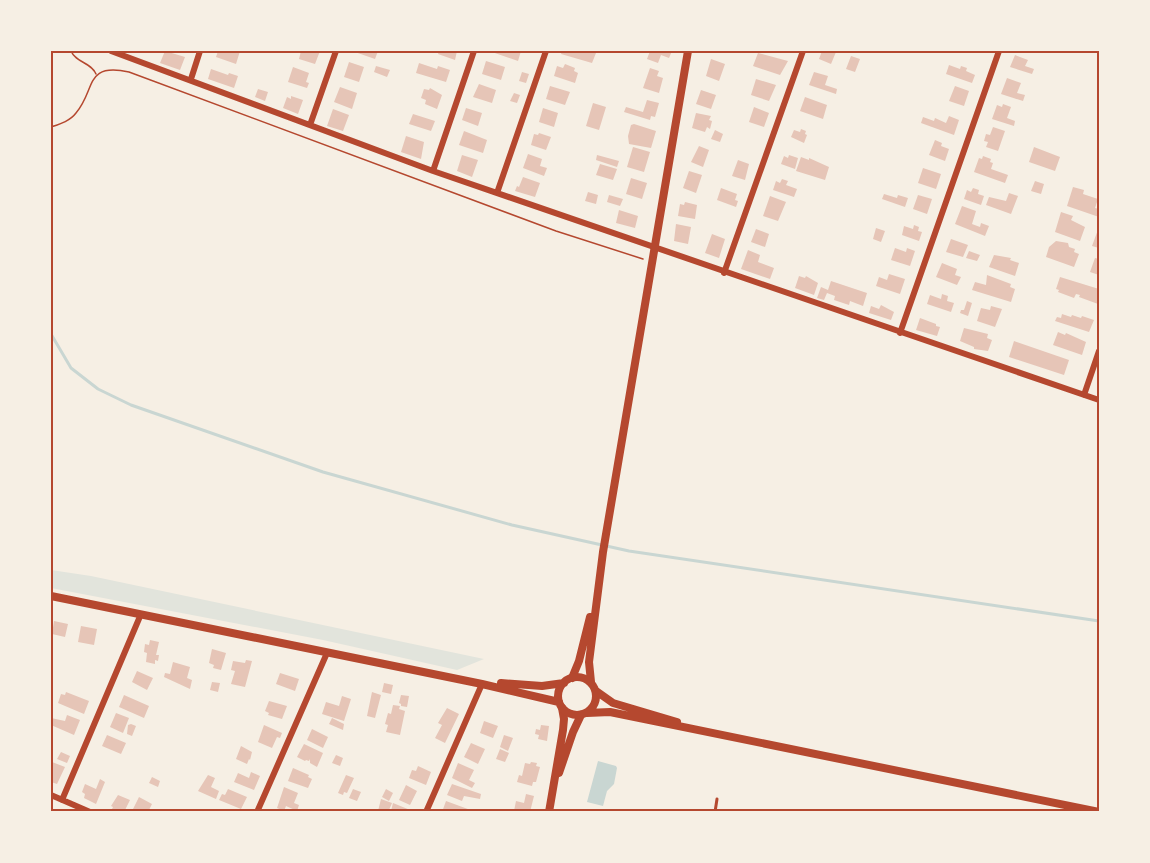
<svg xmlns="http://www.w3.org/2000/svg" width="1150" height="863" font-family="Quicksand,sans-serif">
  <rect width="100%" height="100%" fill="#f6efe4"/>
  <!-- green -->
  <path fill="#e2e4dc" d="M51,570L91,576L484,659L457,670L323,640L51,588Z"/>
  <!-- water -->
  <path fill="#c9d6d2" d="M598,761L616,766L617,768L614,784L607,791L603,806L587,802Z"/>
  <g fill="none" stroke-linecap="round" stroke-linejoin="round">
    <!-- stream -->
    <path stroke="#c9d6d2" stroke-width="3" d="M51,334L71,368L98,389L131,405L323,472L512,525L629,551L1099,621"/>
  </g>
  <!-- building -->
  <path fill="#e6c5b7" d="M165,51L185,57L180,70L160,63Z
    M218,51H240L236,64L216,57Z
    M301,51H320L315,64L299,59Z
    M352,51H378L375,59Z
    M439,51H457L455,60L438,54Z
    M489,51H521L518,61Z
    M562,51H590L596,53L592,63L561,54Z
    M650,51H672L669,58L661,55L658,63L647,59Z
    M822,51L836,52L831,64L819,59Z
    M758,53L788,61L780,75L753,66Z
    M1015,55L1028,60L1025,66L1034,69L1032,74L1010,67Z
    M851,56L860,59L855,72L846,69Z
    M711,59L725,64L719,81L706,76Z
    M486,61L505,67L501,80L482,74Z
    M349,62L364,67L359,82L344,77Z
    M419,63L437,69L438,66L450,70L446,82L416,73Z
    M565,64L575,68L574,71L578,73L575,83L554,76L557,66L563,68Z
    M949,65L960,69L961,66L967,68L966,71L975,75L972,83L946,74Z
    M376,66L390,70L387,77L374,72Z
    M293,67L309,73L306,82L309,83L307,88L288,82Z
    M650,68L659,71L657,76L663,78L659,93L643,88Z
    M211,69L228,75L229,73L238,76L234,88L208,79Z
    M522,72L529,74L526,83L519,81Z
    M814,72L828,76L825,85L837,89L836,94L809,85Z
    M1007,78L1021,83L1017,93L1025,95L1023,101L1001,94Z
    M756,79L776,85L769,101L751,95Z
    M479,84L496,90L492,103L473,97Z
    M550,86L570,92L565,105L546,99Z
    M955,86L969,91L964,106L949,101Z
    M340,87L357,93L352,109L334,102Z
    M430,88L442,95L437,109L425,104L426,100L421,98L424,89L429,90Z
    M258,89L268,92L265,101L255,97Z
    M701,90L716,95L711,109L696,104Z
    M514,93L520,95L517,103L510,101Z
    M291,96L303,100L298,114L283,108L287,97L291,99Z
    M805,97L827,105L823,119L800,111Z
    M647,100L659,103L655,117L651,116L650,120L624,112L626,107L643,112Z
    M593,103L606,107L599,130L586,126Z
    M1003,104L1011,107L1007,118L1015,121L1014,126L992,119L997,105L1002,107Z
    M754,107L769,113L764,127L749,122Z
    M466,108L482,113L478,126L462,120Z
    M543,108L558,113L554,127L539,122Z
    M333,109L349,115L343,131L327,126Z
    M696,113L711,116L709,120L712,121L710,129L707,127L705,132L692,128Z
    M413,114L435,121L431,131L409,124Z
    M949,116L959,120L954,135L921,123L923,117L934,121L935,118L946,123Z
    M634,124L656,131L651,148L629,144L628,136L631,125Z
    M993,127L1005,131L998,151L986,147L988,142L984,141L986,134L990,135Z
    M801,129L806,131L805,134L807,135L804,143L791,137L794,130L800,132Z
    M715,130L723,134L720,142L711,139Z
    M464,131L487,140L483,153L459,145Z
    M539,133L551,137L546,150L531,145L534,134L538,135Z
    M406,136L424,142L421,159L401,152Z
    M935,140L942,143L941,146L949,149L945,161L929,155Z
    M699,146L709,150L703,167L691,162Z
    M633,147L650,152L644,172L627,167Z
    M1034,147L1060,157L1055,171L1029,162Z
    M528,154L542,159L540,166L547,168L544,176L523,168Z
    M462,155L478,160L472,177L457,171Z
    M597,155L619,161L617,167L596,160Z
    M789,155L798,158L795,169L781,164L784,156L788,158Z
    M983,156L991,159L990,162L993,163L991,169L1008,175L1005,183L974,172L979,158L982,159Z
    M801,157L809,160V158L829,167L825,180L796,171Z
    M738,160L749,164L745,180L732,176Z
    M600,164L617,169L613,180L596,175Z
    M923,168L941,174L936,189L918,183Z
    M689,171L702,175L696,193L683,188Z
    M523,177L540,183L535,197L515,191L517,186L519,187Z
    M631,178L647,183L642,199L626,194Z
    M782,179L788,181L786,185L797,189L794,197L773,190L776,181L780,183Z
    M1035,181L1044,184L1041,194L1031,191Z
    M1073,187L1084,190L1083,194L1098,199L1095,208L1099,209V217L1067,206Z
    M721,188L737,194L735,200L738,201L736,207L717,200Z
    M973,188L979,190L978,194L984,196L981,205L964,199L967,190L971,192Z
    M588,192L598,195L596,204L585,201Z
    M1009,193L1018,196L1011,214L986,205L989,197L1006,201Z
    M884,194L897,198L898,195L908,198L905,207L882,199Z
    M609,195L623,199L620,206L607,202Z
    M918,195L932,199L927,214L913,209Z
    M770,196L786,202L778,221L763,216Z
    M685,202L697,205L695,219L678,216L680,204L684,205Z
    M962,206L976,211L972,224L980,227L981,223L989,226L985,236L955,224Z
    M619,210L638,216L635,228L616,223Z
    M1061,212L1073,216L1071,220L1085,227L1080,241L1055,232Z
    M676,224L691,227L688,244L674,241Z
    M914,225L919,227L918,231L922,232L919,241L902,235L904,226L913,229Z
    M1099,227V248L1092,246Z
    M876,228L885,231L881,242L873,239Z
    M756,229L769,234L765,247L751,242Z
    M712,234L725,239L719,258L705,253Z
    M951,239L968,245L963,257L946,252Z
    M1056,241L1068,243L1069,247L1075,249L1074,252L1079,254L1074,267L1046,257L1049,247Z
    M895,248L906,252L907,248L915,251L910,266L891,260Z
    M748,250L760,255L758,262L774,268L770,279L741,269Z
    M969,251L980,255L977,261L966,258Z
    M994,255L1011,258L1010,260L1019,263L1015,276L989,267Z
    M1095,258L1099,259V275L1090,272Z
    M942,263L957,269L955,275L961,277L957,285L936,277Z
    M889,274L905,279L900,294L876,286L879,277L887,280Z
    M987,275L1011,284L1010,287L1015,289L1011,302L972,290L975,282L986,285Z
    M799,276L805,278L806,276L818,283L814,295L795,288Z
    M1060,277L1099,289L1098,304L1079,297L1080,295L1076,294L1074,298L1058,292L1059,290L1056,289Z
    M831,281L867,293L863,306L850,301L849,305L834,300L835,296L827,293L824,300L817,298L821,287L828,290Z
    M942,294L948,296L947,301L954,303L951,312L927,304L930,295L941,299Z
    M967,301L972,303L968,316L960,313L961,310H964Z
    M881,305L894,312L891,320L869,313L871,306L879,309Z
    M991,306L1002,309L995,327L977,321L981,308L990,310Z
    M1062,314L1071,317L1072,315L1081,318L1082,316L1094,320L1089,332L1055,321L1057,317L1061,318Z
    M920,318L936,324V326L940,327L937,336L916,330Z
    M964,328L988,334L987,338L992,340L988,351L974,349V347L960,341Z
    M1058,332L1065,335L1066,333L1086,342L1082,355L1053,345Z
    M1014,341L1069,360L1064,375L1009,357Z
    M54,621L68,624L65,637L52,634Z
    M81,626L97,629L94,645L78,642Z
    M150,640L159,642L156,655H159L158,661L155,660V664L146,662L147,653L144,652L145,644L149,645Z
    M212,649L226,653L221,670L213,668L214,665L209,663Z
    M246,660L252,661L245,687L231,684L235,671L231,670L233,661L245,663Z
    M173,662L190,667L187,678L192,680L190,689L164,677L165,673L170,674Z
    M137,671L153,678L147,690L132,682Z
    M280,673L299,679L295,691L276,684Z
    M212,682L220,683L218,692L210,690Z
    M384,683L393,685L391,694L382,692Z
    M66,692L89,701L84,714L58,703L61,694L65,695Z
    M372,692L381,695L375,718L367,716Z
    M124,695L149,706L144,718L119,707Z
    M401,695L409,696L407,707L401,706V704L399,703Z
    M342,696L351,699L344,721L322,714L326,702L339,706Z
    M269,701L287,706L282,719L268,715L269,713L265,711Z
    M393,705L400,706L399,709L405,711L400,735L386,732L388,725L385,724L388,713L391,714Z
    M447,708L459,714L445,743L435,738L442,725L438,723Z
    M116,713L129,718L123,733L110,727Z
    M67,715L80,720L74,735L51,725V718L65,721Z
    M332,718L344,724L343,730L329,724Z
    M484,721L498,726L493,738L480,733Z
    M131,724L136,726L132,736L127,734L128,725Z
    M264,725L282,733L280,738L277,737L272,748L258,742Z
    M541,725L549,726L547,741L538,739L539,735L535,734L536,729L540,730Z
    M312,729L328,737L323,748L307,740Z
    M107,735L126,743L121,754L102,746Z
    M504,735L513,738L508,751L500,747Z
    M471,743L485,749L478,764L464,757Z
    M304,744L323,753L317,767L310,763V759L309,761L306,760L305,761L297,757Z
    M241,746L252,752L250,760L249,759L247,764L236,759Z
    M500,749L509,753L505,762L496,759Z
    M61,752L70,756L67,763L57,759Z
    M336,755L343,758L340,766L332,763Z
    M52,762L65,767L57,784L51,782Z
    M531,762L537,763L536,766L540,767L536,782H533L532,786L517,782L519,775L522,776L525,763L530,764Z
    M458,763L474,770L469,780L475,783L472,788L452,778Z
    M418,766L431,772L426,785L409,778L412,770L416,771Z
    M293,768L309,775L308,777L312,779L308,788L288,781Z
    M251,772L260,776L254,790L234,782L238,773L249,778Z
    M208,775L215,778L211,787L219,791L216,799L198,791Z
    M346,775L354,778L347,793L344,792L343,795L338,793Z
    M152,777L160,781L158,787L149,783Z
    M100,779L105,782L96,804L84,798L85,794L82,792L85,784L96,789Z
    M452,784L481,794L480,799L464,796L462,801L447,795Z
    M406,785L417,791L410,805L399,800Z
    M284,787L298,793L294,803L299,805L297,811L286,806L284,811L277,808Z
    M228,789L247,797L241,809L219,800L222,794L225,795Z
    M353,789L361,792L357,801L349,798Z
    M386,789L393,793L389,801L382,797Z
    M526,794L534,796L530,812L514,811L516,801L524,803Z
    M118,795L130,800L124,812L111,811L113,807L111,806Z
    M139,797L152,804L148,812H133V809Z
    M381,799L392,803L389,810L391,811L393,803L415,812H381L378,811Z
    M446,801L476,812H442Z"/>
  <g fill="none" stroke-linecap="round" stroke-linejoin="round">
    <!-- path -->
    <path stroke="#b5482f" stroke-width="1.5" d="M71,51C76,63 91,62 96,74
      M51,127C60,124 70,121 76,113C96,90 84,62 129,72L556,231L643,259"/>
    <!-- service -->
    <path stroke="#b5482f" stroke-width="3" d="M715,812L717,799"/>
    <!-- minor -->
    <path stroke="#b5482f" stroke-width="6" d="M111,51L433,171L1099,400
      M191,79L200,51
      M310,125L336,51
      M433,171L474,51
      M497,193L546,51
      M724,273L803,51
      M900,333L999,51
      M1084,395L1099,351
      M51,795L90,812
      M62,800L141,614
      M257,812L327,653
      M426,812L482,684"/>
    <!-- tertiary -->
    <path stroke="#b5482f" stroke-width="8" d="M572,678L579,661L590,617
      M591,682L589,662L603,552L688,51
      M559,773L573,732L581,715
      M549,812L563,730L564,719L562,708"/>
    <!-- secondary -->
    <path stroke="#b5482f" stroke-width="8" d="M51,596L482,684L559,702
      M558 696a19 19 0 1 1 38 0a19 19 0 1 1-38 0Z
      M501,683L542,686L564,683
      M596,691L613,703L677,722
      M587,713L610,712L1099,812"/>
  </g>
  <!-- border -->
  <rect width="1150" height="863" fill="none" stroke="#f6efe4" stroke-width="105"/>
  <rect x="52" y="52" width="1046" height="758" fill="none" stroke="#b5482f" stroke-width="2"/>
</svg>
